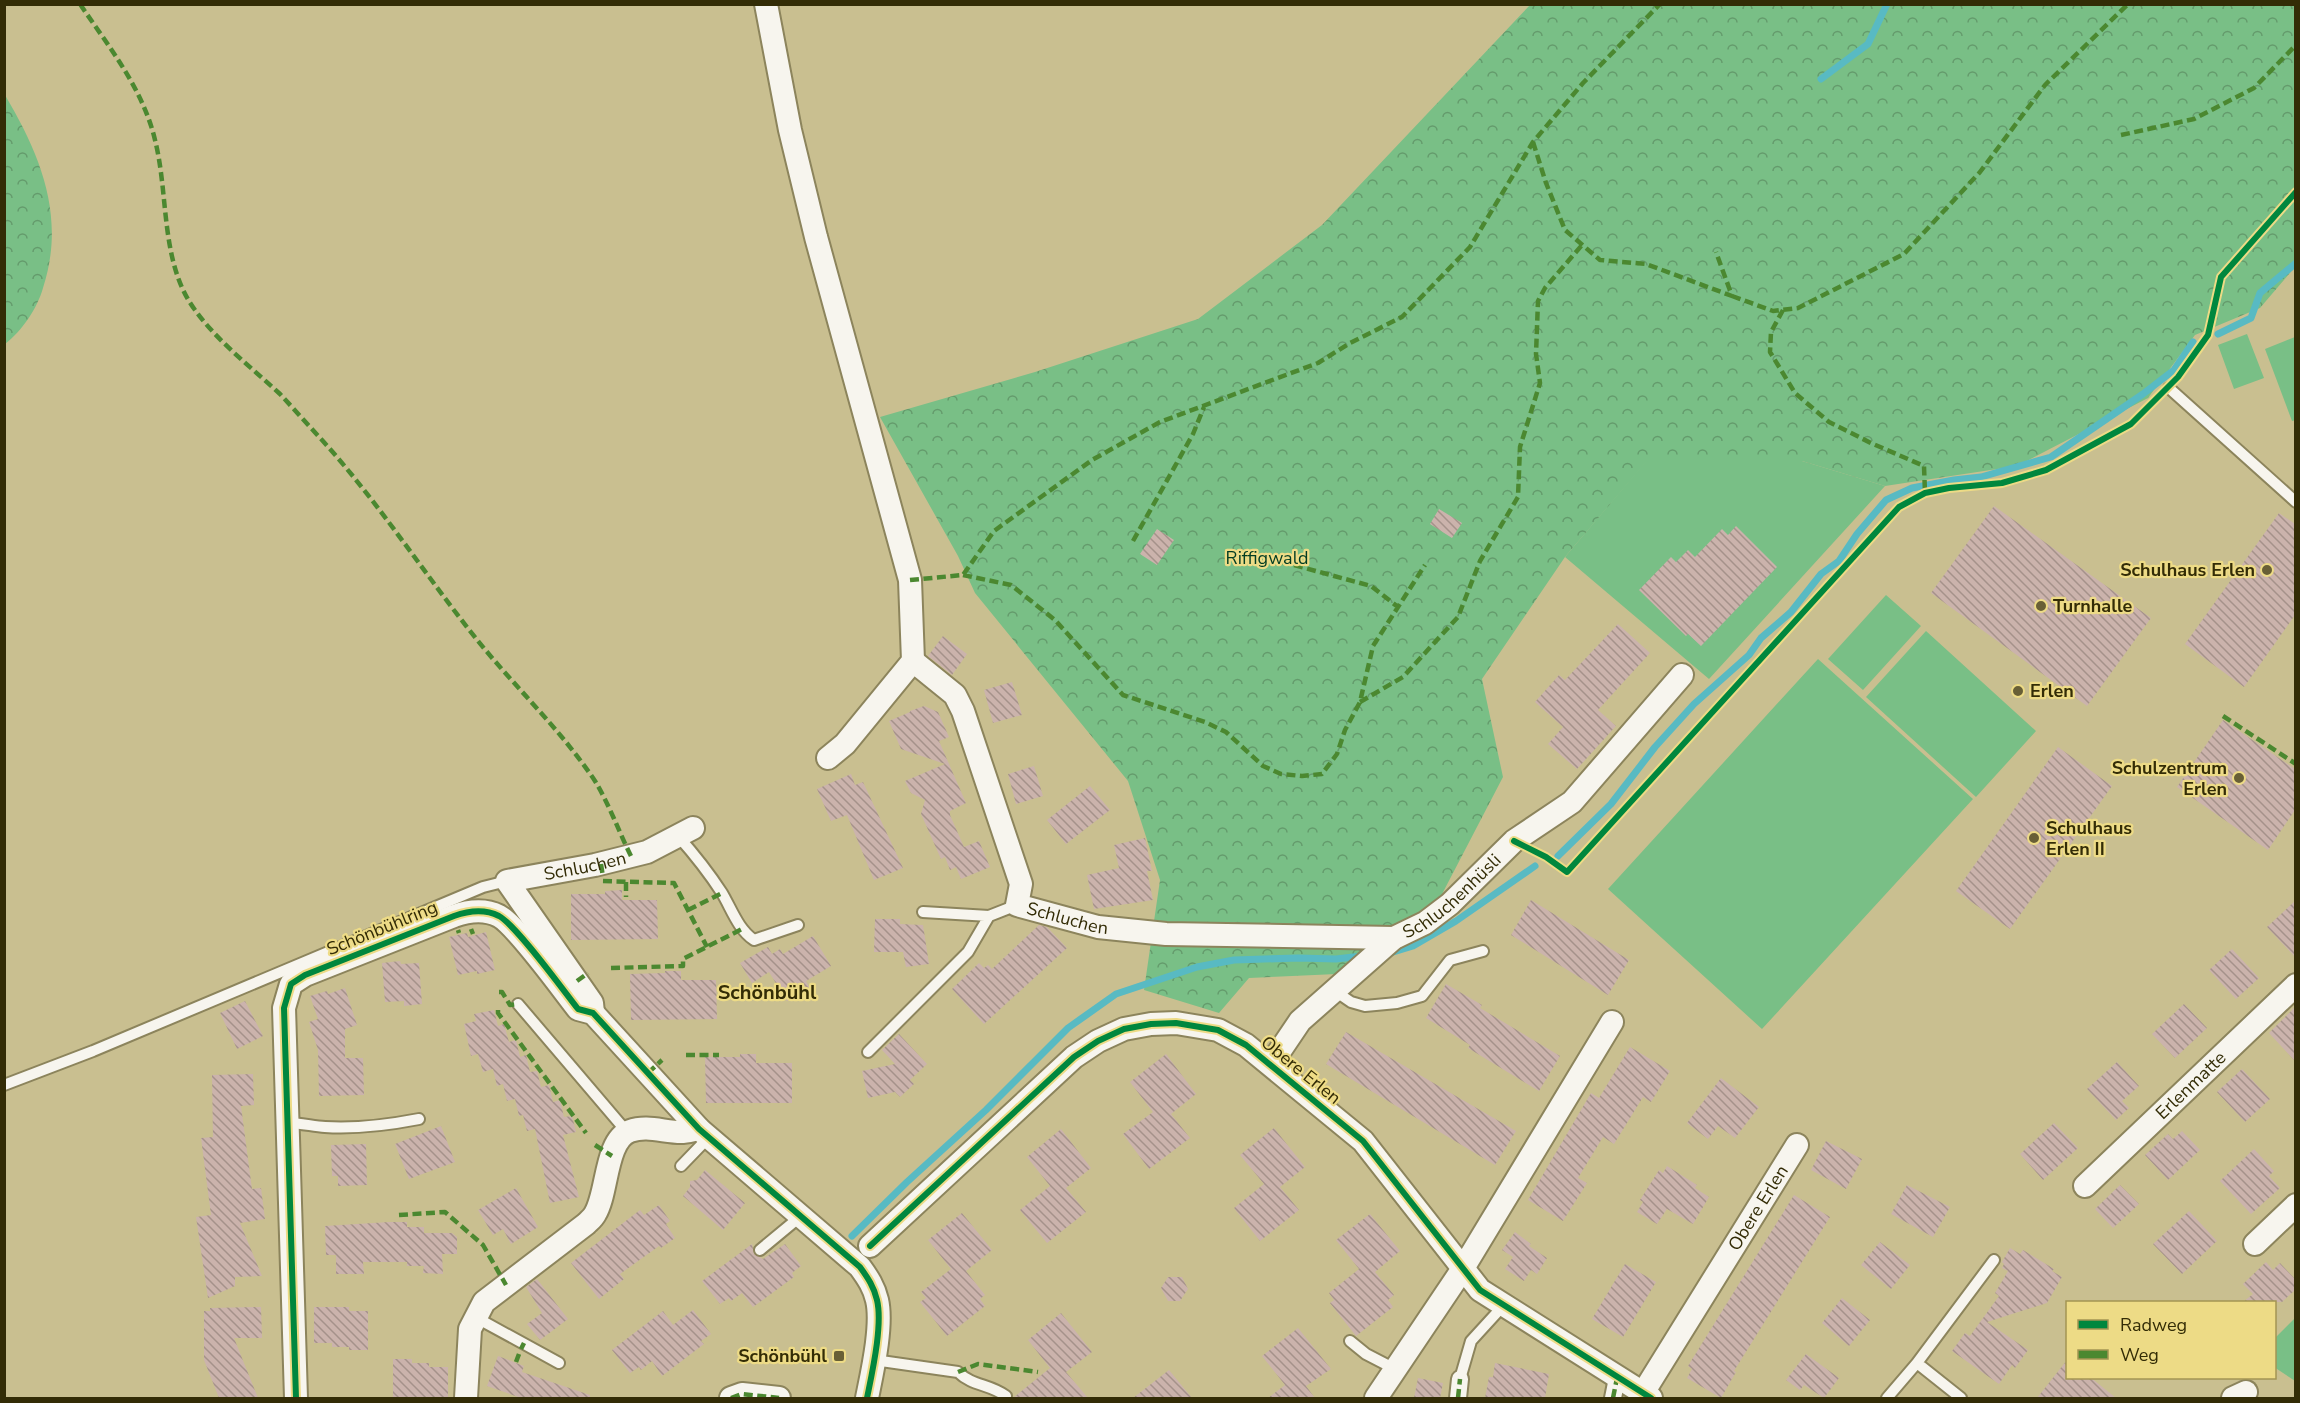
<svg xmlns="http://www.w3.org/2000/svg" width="2300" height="1403" font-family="'Nunito Sans',sans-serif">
  <defs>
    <pattern id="forest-crowns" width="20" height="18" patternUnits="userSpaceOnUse" patternTransform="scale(1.5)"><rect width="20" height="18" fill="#79bf86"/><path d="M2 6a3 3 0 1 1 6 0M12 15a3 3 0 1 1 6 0" fill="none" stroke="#649b6c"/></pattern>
    <pattern id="building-back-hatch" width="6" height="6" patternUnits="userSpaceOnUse" patternTransform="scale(1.5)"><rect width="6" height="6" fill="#cbb3ac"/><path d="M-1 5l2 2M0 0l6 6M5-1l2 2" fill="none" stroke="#a5928a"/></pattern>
  </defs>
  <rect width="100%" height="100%" fill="#c9bf90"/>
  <!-- green -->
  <path fill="#79bf86" d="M2247,334L2264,378L2234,389L2218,345Z
    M2295,337L2296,420L2292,421L2265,349Z
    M1647,460L1802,461L1885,486L1709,679L1565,557Z
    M1886,595L1921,626L1863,690L1828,659Z
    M1926,631L2036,731L1976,797L1866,697Z
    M1818,659L1973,799L1762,1029L1608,889Z
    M2295,1318V1381L2274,1367L2275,1338Z"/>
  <!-- forest -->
  <path fill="url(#forest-crowns)" d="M1530,5H2295V267L2260,308L2195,335L2148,398L2017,466L1885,486L1802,461H1647L1565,557L1482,679L1503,777L1440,898L1337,974L1249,978L1219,1013L1144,990L1160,880L1128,781L975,593L958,556L880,417L1035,372L1198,319L1322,225Z
    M5,95C41,156 66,217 43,288C37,309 22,331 5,344Z"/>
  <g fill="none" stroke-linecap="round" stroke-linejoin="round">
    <!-- stream -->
    <path stroke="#58bac3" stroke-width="7" d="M1821,79L1868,44L1887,4
      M2218,334L2251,318L2260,293L2296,263
      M1558,856L1611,804L1655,747L1694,704L1749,655L1761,638L1791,612L1821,574L1839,561L1857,534L1886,500L1912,488L1954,480L1981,477L2051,457L2143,394L2174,370L2193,342
      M1390,953L1413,946L1456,921L1535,866
      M852,1236L907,1182L986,1110L1068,1028L1116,994L1197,967L1234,960L1298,958L1336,959L1362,956"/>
  </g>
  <!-- building -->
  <path fill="url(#building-back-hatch)" d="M1994,506L2151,618L2087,706L1931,593Z
    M1439,509L1462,523L1452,538L1430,524Z
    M2279,513L2295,524V615L2244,687L2185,644Z
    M1736,526L1777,567L1701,646L1688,634L1686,636L1639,590L1671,557L1676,562L1688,550L1695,557L1722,529L1728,535Z
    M1157,529L1174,540L1157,565L1140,554Z
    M1618,624L1650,653L1598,710L1616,726L1577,769L1548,744L1563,727L1535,702L1559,675L1565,680Z
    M943,636L967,654L952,675L928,656Z
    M1012,682L1022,715L993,723L984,690Z
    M924,706L938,712L949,737L939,741L966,803L950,811V815L964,847L979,841L990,867L961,879L956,867L950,870L945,857L941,859L921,814L925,800L911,793L905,781L945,764L901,749L889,721L910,712V711Z
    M2223,720L2295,769V810L2268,850L2177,787Z
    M2058,747L2112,786L2010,929L1956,891Z
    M1034,766L1043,796L1016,804L1008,774Z
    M851,774L855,785L863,782L903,868L874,880L847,815L831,821L817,789Z
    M1090,786L1110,810L1066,844L1047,820Z
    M1145,838L1152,871H1147L1153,900L1094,909L1087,875L1119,868L1114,845Z
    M622,890V900H657L658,939L571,940V894H605V891Z
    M1531,900L1629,960L1608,995L1511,935Z
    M2295,901V957L2267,927Z
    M875,919H900V924L923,925L929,964L906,967L903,952H874Z
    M1039,925L1047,927L1067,948L984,1024L952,989L979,963L984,968L988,965L992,969Z
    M486,932L495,970L477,974V971L458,975L449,937L467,933L468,937Z
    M813,936L831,966L806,981L809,987L787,1001L769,972L752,983L740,963L768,947L772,954L780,949L783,954Z
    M2232,949L2259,978L2236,999L2209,970Z
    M400,961L401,964L419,963L422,1004L404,1006V1001L385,1002L382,963Z
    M665,971H681V980H716L717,1019L631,1020L630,974L665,973Z
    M1446,984L1482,1005L1480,1008L1560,1056L1539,1091L1468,1048L1470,1045L1426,1018Z
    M345,988L357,1025L345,1029V1058H363L364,1095L319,1096L318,1050L309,1022L318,1019L310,996L327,991L328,994Z
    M245,1001L263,1036L237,1049L220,1013Z
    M2184,1004L2207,1028L2175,1058L2152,1034Z
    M2295,1007V1061L2269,1033Z
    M494,1010L498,1026L504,1024L509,1042L516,1040L520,1057L526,1055L530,1072L537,1071L541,1087L549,1085L553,1102L560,1100L564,1117L572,1116L576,1132L563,1135L579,1197L550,1203L535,1129L527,1131L523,1115L519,1116L515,1099L507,1101L503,1084L497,1086L493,1069L483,1072L478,1054L471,1056L464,1024L476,1021L474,1014Z
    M1346,1032L1516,1131L1495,1165L1326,1064Z
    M899,1034L927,1064L910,1080L914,1084L900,1097L895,1092L868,1098L862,1071L895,1064L882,1050Z
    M1630,1047L1670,1071L1651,1102L1643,1097L1614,1144L1603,1137L1578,1178L1587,1183L1563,1221L1528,1200L1591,1093L1599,1098Z
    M740,1054H756V1063H792V1103H706L705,1057H740Z
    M1166,1054L1196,1094L1171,1114L1190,1138L1149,1169L1123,1134L1153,1112L1130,1082Z
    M2117,1062L2139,1086L2122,1101L2129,1108L2116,1120L2087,1089Z
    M2242,1069L2270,1099L2245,1122L2217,1092Z
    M253,1074L254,1105L241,1106L252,1189L261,1188L265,1219L240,1223L262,1276L235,1277V1286L208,1298L196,1217L211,1215L201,1138L213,1137L212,1075Z
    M1721,1078L1759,1107L1735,1138L1718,1126L1708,1139L1687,1123Z
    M2054,1123L2078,1148L2043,1180L2020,1154Z
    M441,1126L455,1162L409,1179L395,1144Z
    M1274,1128L1305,1167L1280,1187L1299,1210L1260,1241L1234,1208L1264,1184L1240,1155Z
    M1061,1129L1091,1168L1066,1188L1086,1212L1047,1243L1020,1210L1050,1186L1027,1157Z
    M2182,1131L2200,1150L2168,1180L2145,1155L2168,1134L2173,1139Z
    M1826,1141L1862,1159L1846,1189L1811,1170Z
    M366,1144L367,1185L338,1186V1176H332L331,1145Z
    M2254,1149L2274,1171L2269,1176L2280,1188L2251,1214L2220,1181Z
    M1667,1166L1697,1185L1695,1188L1709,1197L1693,1224L1667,1209L1657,1224L1637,1212L1643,1202L1640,1200L1659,1170L1663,1173Z
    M705,1170L745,1203L723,1230L683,1196L690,1187V1181L697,1180Z
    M1907,1185L1950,1207L1933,1237L1891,1214Z
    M2120,1185L2139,1204L2113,1228L2095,1209Z
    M516,1188L538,1227L511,1244L503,1229L493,1235L478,1210Z
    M1794,1195L1830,1217L1734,1371L1736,1372L1721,1398L1687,1378L1692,1369L1688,1366Z
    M659,1205L670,1221L666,1224L675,1238L661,1248L659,1246L620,1274L624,1279L599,1299L571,1263L640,1210L644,1215Z
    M2189,1211L2217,1241L2182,1274L2153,1244Z
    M962,1213L992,1250L966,1271L985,1295L980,1299L985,1306L947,1336L920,1302L926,1298L921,1292L951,1269L928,1240Z
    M1370,1214L1400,1251L1375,1272L1394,1295L1388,1300L1393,1307L1356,1336L1330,1303L1334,1300L1329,1293L1359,1269L1336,1240Z
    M389,1222H407V1227H424V1233H452L457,1237V1254H442L443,1274L423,1273L424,1266H407V1262H363L364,1274H336V1255H326L325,1226Z
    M1515,1232L1531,1244L1529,1246L1547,1258L1537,1274L1531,1270L1524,1281L1505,1269L1513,1257L1502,1250Z
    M1880,1242L1910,1265L1891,1289L1861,1265Z
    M752,1244L754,1254L763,1259L785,1244L801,1266L792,1273L794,1277L753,1307L742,1293L731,1301L729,1298L720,1304L702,1281Z
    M2010,1248L2020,1254L2023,1250L2054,1269L2052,1271L2062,1277L2047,1303L1987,1322L2028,1350L2015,1368L2012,1365L1999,1384L1952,1351L1965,1333L1970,1336L1999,1296L1995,1293L2008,1271L2002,1268L2004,1264L2002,1262Z
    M2266,1262L2273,1270L2280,1263L2295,1279V1290L2282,1302H2243L2253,1294L2243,1284Z
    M1625,1264L1656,1282L1623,1337L1592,1319Z
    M1168,1277H1182L1188,1289L1180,1301H1168L1161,1288Z
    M537,1279L568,1319L540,1340L527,1324L542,1313L526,1287Z
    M1842,1298L1870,1320L1849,1346L1822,1323Z
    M261,1307L262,1338H234L258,1398H219L204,1360V1311H210V1308Z
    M314,1307H349V1311H368V1350H349V1347H332V1343H314Z
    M693,1310L711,1334L701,1341L704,1344L662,1376L652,1361L641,1370L639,1367L630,1373L612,1350L663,1311L673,1325Z
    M1061,1313L1092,1352L1066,1372L1088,1398H1013L1050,1368L1028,1340Z
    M1298,1328L1331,1369L1306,1386L1315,1398H1268L1285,1385L1262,1356Z
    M1806,1354L1839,1378L1824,1398L1804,1385L1800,1390L1786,1380Z
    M498,1356L524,1366L522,1372L590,1395V1398H521L487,1386Z
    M393,1359H412V1363H429V1367H448V1398H393Z
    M2067,1360V1377H2090L2116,1398H2037Z
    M1495,1363L1549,1374L1545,1398H1485L1489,1377H1493Z
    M1169,1370L1192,1398H1133Z
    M1418,1378L1443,1383L1440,1398H1414Z"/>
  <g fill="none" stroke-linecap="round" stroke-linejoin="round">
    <!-- service casing -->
    <g stroke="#8c845c" stroke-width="14">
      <path id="service" d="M2169,388L2296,502
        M678,836C694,854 709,873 722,893C732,910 738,929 754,940L798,925
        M923,912L989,916L1017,905
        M1335,991L1351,1002L1365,1006L1397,1003L1422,996L1450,960L1483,951
        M518,1004L627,1132
        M868,1052L968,952L989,916
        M4,1085L93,1051L483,887L507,881
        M287,1123C300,1123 312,1126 325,1127C356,1129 388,1125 419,1119
        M681,1166L709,1137
        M760,1250L801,1216
        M475,1317L559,1363
        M1350,1341L1366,1354L1395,1369
        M874,1360L958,1372C972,1386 990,1384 1006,1396
        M1460,1379L1471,1341L1503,1306
        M1887,1398L1917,1363
        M1961,1398L1917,1363L1994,1260"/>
    </g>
    <!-- pedestrian casing -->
    <g stroke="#8c845c" stroke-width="20">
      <path id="pedestrian" d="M1458,1398L1460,1379
        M1613,1398L1617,1378"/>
    </g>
    <!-- minor casing -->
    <g stroke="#8c845c" stroke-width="26">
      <g id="minor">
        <path d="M766,4L790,130L816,237L910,580L913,661L845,744L828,758"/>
        <path id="s1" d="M913,661L955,695L963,711L1021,884L1017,905L1098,927L1166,934L1394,938"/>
        <path id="s2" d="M593,1013L592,1003L507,881L595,865L647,852L693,828"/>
        <path id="s3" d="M1271,1064L1300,1021L1394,938L1425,923L1450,904L1514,841L1572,802L1682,675"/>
        <path id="s4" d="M2085,1186L2296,985"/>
        <path d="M2255,1244L2296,1205"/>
        <path d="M870,1246L1074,1057L1098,1041L1124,1029L1151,1024L1176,1023L1218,1030L1246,1045L1363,1141L1480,1290L1651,1398"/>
        <path id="s5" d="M1643,1393L1797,1145"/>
        <path d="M296,1398L284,1008L291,984L305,975L454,916C468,911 485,909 499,916C517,926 563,990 578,1009L593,1013L699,1129L860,1267C868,1278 874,1287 877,1300C883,1325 872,1373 867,1398"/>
        <path d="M466,1398L470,1329L484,1302L586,1224C589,1221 593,1218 595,1214C608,1193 605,1140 630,1131C647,1125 664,1132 681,1132C687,1132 693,1130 699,1129"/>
        <path d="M731,1398L742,1394L779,1398"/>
        <path d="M1376,1398L1462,1270L1612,1022"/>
        <path d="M2233,1398L2246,1392"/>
      </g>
    </g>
    <!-- service -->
    <use href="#service" stroke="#f7f5ee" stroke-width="10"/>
    <!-- pedestrian -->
    <use href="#pedestrian" stroke="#f7f5ee" stroke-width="16"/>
    <!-- minor -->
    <use href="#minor" stroke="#f7f5ee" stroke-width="22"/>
    <!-- quiet -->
    <path stroke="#4b8830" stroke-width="4.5" stroke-dasharray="9 4.5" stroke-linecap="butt" d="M80,4C109,47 143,89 155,140C169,195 160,263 195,310C218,342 251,367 280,394C294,409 308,425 322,440C379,503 425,575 478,641C516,688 561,730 595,781C609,804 619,832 631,856
      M2121,135L2194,119L2254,88L2296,45
      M1533,142L1546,183L1565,230L1600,260L1646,264L1732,296L1716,252
      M1732,296L1773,311L1798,308L1904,254L1980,172L2045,85L2128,4
      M1783,310L1771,332L1770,352L1795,393L1829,422L1871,443L1924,466L1925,493
      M1133,541L1193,434L1204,407
      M1268,558L1371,586L1398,607
      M963,575L1011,585L1055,620L1123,695L1205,722L1226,732L1263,766L1281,774L1302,776L1322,774L1337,754L1345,730L1360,702L1373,646L1425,565
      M910,580L963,575L994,531L1092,460L1160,422L1318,363L1350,343L1402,317L1470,247L1533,142L1583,83L1660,4
      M1360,702L1403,677L1458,617L1480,561L1518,497L1520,447L1540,383L1536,354L1538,301L1545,288L1582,245
      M2223,716L2296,764
      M601,864L603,877
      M603,881L674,883L707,947
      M626,882V897
      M688,910L722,893
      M471,929L473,934
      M458,930L459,933
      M611,968L683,966V959L742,929
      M577,981L588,973
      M499,992H502L510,1005L518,1004
      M498,1010V1013L586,1133
      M686,1055H719
      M648,1073L662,1060
      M595,1145L612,1156
      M399,1215L445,1212L483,1245L506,1285
      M521,1349L524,1343
      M516,1362L519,1354
      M958,1372L978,1364L1038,1372
      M731,1398L742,1394L779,1398
      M1458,1398L1460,1379
      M1613,1398L1617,1378"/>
    <!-- cycleway casing -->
    <g stroke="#eddb86" stroke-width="10">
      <path id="cycleway" d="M1514,841L1546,857L1567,872L1899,507L1925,493L1949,488L2002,483L2046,470L2131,424L2178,377L2208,335L2221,277L2296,192
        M870,1246L1074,1057L1098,1041L1124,1029L1151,1024L1176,1023L1218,1030L1246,1045L1363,1141L1480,1290L1651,1398
        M296,1398L284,1008L291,984L305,975L454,916C468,911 485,909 499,916C517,926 563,990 578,1009L593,1013L699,1129L860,1267C868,1278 874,1287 877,1300C883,1325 872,1373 867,1398"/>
    </g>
    <!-- cycleway -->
    <use href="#cycleway" stroke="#00873e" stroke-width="6"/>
  </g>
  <!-- markers -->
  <g fill="#685f36" stroke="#eddb86" stroke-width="2">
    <circle cx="2267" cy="570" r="6"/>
    <circle cx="2041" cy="606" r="6"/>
    <circle cx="2018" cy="691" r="6"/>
    <circle cx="2239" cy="778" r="6"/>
    <circle cx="2034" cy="838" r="6"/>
    <rect x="833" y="1350" width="12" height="12" rx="3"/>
  </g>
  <g text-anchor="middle" stroke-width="4.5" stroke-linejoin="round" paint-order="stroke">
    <!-- park labels -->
    <g font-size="18" fill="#013c22" stroke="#eddb86">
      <text x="1267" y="564">Riffigwald</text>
    </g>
    <!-- poi labels -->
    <g font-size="18" font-weight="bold" fill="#332c06" stroke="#eddb86" text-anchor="end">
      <text x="2255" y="576">Schulhaus Erlen</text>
      <text x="2053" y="612" text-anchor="start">Turnhalle</text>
      <text x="2030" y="697" text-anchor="start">Erlen</text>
      <text x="2227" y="774">Schulzentrum<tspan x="2227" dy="21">Erlen</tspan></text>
      <text x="2046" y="834" text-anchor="start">Schulhaus<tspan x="2046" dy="21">Erlen II</tspan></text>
      <text x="827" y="1362">Schönbühl</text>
    </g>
    <!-- street labels -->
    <g font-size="18" fill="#332c06" stroke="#eddb86">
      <text dy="6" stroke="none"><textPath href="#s2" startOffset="238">Schluchen</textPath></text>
      <text dy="6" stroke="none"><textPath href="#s3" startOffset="249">Schluchenhüsli</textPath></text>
      <text dy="6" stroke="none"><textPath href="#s1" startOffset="328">Schluchen</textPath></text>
      <text transform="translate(382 928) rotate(-22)" y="6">Schönbühlring</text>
      <text transform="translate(1301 1070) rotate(39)" y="6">Obere Erlen</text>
      <text dy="6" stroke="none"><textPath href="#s4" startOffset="146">Erlenmatte</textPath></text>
      <text dy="6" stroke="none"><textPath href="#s5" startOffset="218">Obere Erlen</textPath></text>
    </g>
    <!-- neighbourhood labels -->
    <g font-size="20" font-weight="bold" fill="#332c06" stroke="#eddb86">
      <text x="767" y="999">Schönbühl</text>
    </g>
  </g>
  <!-- border -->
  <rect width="2300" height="1403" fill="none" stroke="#332c06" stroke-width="12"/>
  <!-- legend -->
  <rect x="2066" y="1301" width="210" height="78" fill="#eddb86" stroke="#a39553" stroke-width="1.5"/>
  <rect x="2078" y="1320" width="30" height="9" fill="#00873e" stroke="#a39553" stroke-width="1.5"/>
  <text x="2120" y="1331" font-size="18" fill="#332c06">Radweg</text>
  <rect x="2078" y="1350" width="30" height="9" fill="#4b8830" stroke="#a39553" stroke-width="1.5"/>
  <text x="2120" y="1361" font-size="18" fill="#332c06">Weg</text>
</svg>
